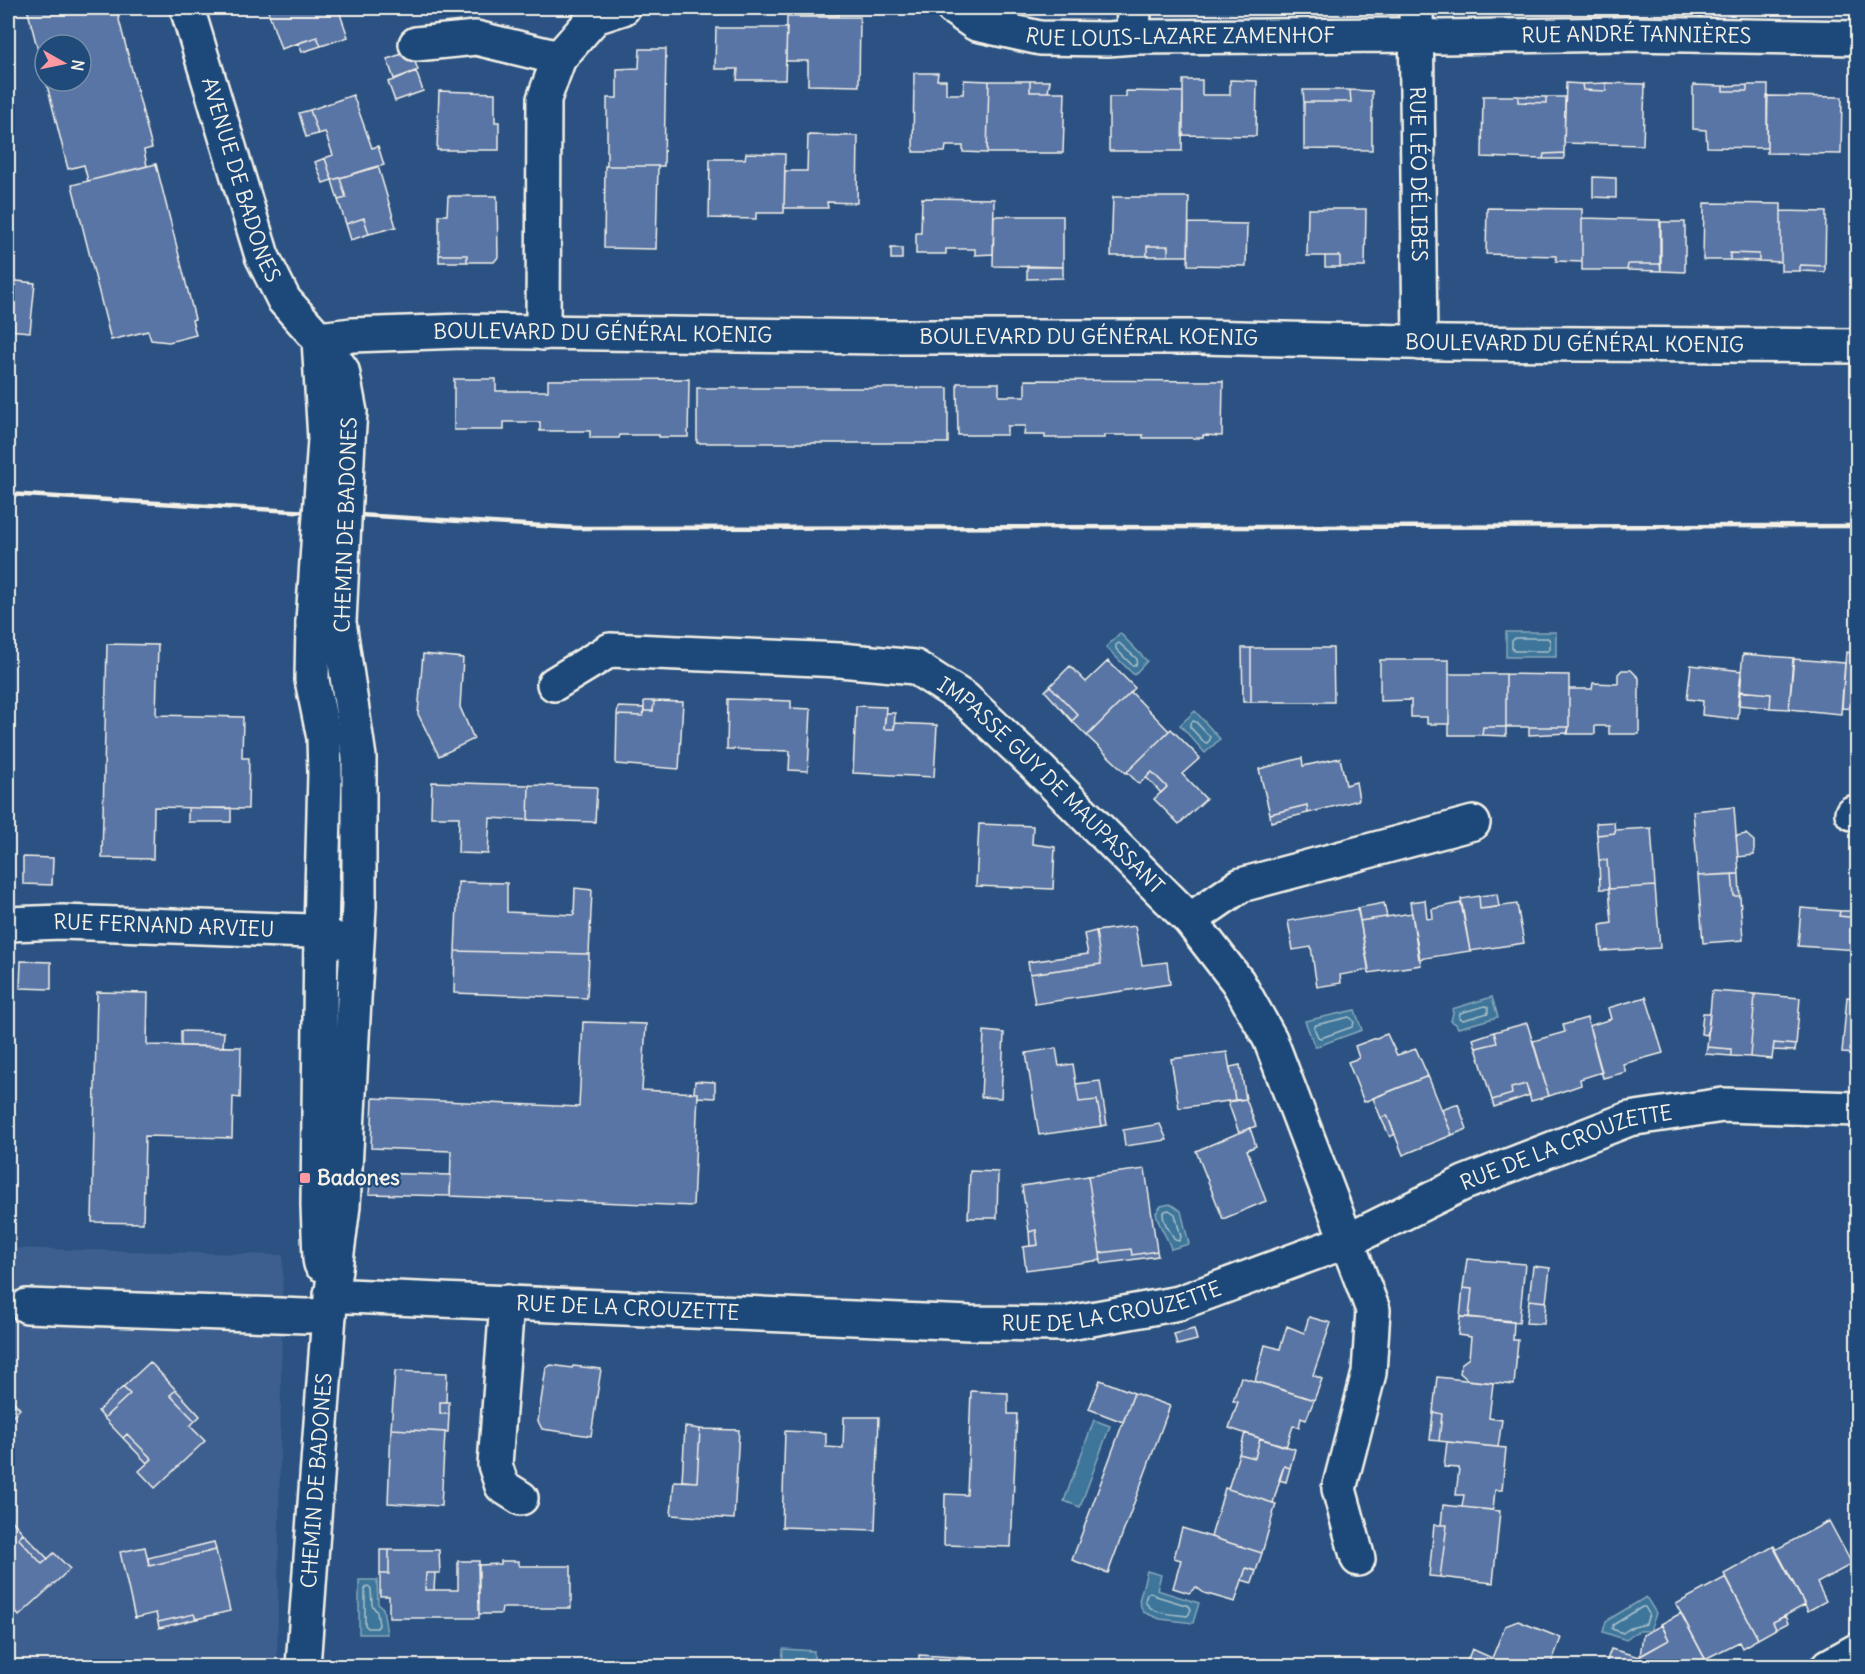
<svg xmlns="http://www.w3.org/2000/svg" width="1865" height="1674" font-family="Delius,sans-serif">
  <rect width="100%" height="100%" fill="#2b5283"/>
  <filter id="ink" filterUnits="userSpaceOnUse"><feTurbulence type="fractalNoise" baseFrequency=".0167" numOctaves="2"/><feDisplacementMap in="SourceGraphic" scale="12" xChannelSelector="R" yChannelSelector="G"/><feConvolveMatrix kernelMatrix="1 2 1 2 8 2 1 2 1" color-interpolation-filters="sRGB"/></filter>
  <g filter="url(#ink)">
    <!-- built -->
    <path fill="#3d5f8f" d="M8,1248L283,1255L277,1666H8Z"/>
    <!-- water -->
    <path fill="#3e769a" stroke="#87a7b9" stroke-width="1.5" d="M1506,632H1556V657H1506Z
      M1120,633L1147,661L1134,675L1106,647Z
      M1195,711L1220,739L1205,753L1180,725Z
      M1492,997L1498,1017L1458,1028L1456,1024L1451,1021L1453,1013L1452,1009Z
      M1355,1010L1362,1030L1315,1047L1305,1021Z
      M1170,1204L1181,1211L1189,1244L1171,1249C1167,1235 1159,1228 1156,1213L1161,1206Z
      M1094,1420L1110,1426L1080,1507L1064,1501Z
      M1147,1571L1161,1575L1157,1590L1199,1603L1193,1623L1160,1619L1143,1612L1139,1601Z
      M359,1580H377L378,1604L383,1608L387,1634H359Z
      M1646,1597L1656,1613L1650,1631C1639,1630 1633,1632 1626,1640L1603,1632L1606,1621Z
      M783,1649L814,1651V1666H782Z"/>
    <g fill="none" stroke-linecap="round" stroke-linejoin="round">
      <!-- shore -->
      <path stroke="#abc0c9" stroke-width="1.5" d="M1515,638H1548L1550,641V649L1548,651H1514L1512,648V641Z
        M1119,643L1137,659L1136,665H1132L1116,649V645Z
        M1193,721L1196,722L1210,737V740L1207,743L1204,742L1190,727V724Z
        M1485,1006L1488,1007V1013L1463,1020L1459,1018L1460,1013Z
        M1349,1017L1352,1019L1354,1023L1352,1027L1321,1038L1318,1037L1314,1028L1316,1025Z
        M1169,1210L1175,1214L1181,1237L1179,1241L1175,1240C1171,1231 1163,1225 1163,1214L1165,1211Z
        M368,1586L371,1589L372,1605L377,1612L379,1625L377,1628H368L365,1625V1589Z
        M1150,1592L1156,1596L1189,1606L1191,1609L1189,1614L1187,1616C1173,1614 1151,1615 1145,1601L1147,1594Z
        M1642,1607H1645L1649,1614L1646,1624L1630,1628L1623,1633L1612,1629L1613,1625Z"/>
    </g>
    <!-- building -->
    <path fill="#5974a5" stroke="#f4f1e8" stroke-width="1.5" d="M27,8H116L152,148L144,150L147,166L88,181L84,165L68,169L46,81H81V45H45V78Z
      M267,8H338L348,37L321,46L317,37L281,49Z
      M787,8H839V16L787,17Z
      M787,17H860L859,86L808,85V61H786Z
      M716,28H787L785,80H737L738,69H715Z
      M317,37L321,46L302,52L298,43Z
      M640,49H666L664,166H607V98H617V69L639,68Z
      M411,51L418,70L394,79L387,59Z
      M416,71L423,91L395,101L388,82Z
      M914,73H938L937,80H946V94H963L964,80L989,81L987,153L963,152V146H946L945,152H913Z
      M1183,80H1202V95H1230V80L1257,81L1256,136L1183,135Z
      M989,81H1030V92H1065L1063,153H987Z
      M1030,81H1050L1048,92H1030Z
      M1566,83L1582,84L1583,90L1606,91V83L1645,84L1643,145L1564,143Z
      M1606,83V91L1583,90L1582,84Z
      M1693,85L1723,86V91H1747V85H1768L1767,148L1707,147L1706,130L1693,129Z
      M1747,85V91H1723V86Z
      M1303,90H1350L1351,102H1304Z
      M1350,90L1372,91V150L1304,149V102H1351Z
      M439,91L495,93V122H499V150H437Z
      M1126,91L1183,92L1182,151H1109V97H1126Z
      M353,95L372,148L378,146L384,165L332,180L325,158L333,155L325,132L318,134L310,110Z
      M1483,96H1518V102L1546,103V97H1565L1564,153L1544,154L1543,159L1482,157Z
      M1518,96L1546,97V103L1518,102Z
      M1767,96L1842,97L1841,154L1767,153Z
      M310,110L318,134L306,137L299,113Z
      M808,135L858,136L857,203L827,202L828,208H784L785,171H807Z
      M746,153L785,154L784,213H756V219L709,218L710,159H745Z
      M1564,153V159H1543L1544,154Z
      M325,158L332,180L323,183L315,162Z
      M156,164L195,319L192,320L196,335L169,342L151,340L148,331L111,340L72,185Z
      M378,166L396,227L369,234L364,218L346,224L338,200L346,198L340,178Z
      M605,166H658L656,249L604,248Z
      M1593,177L1616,178V198L1593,197Z
      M340,178L346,198L338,200L332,180Z
      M448,196H497L498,257L494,262H467V255H439V215H447Z
      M1113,197H1189L1188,256H1168V246H1147V256H1111Z
      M922,198L994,199L993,254L975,255V249H946V254H916V233H921Z
      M1704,203L1781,204V262L1759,261V254L1730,253V260H1703Z
      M1487,208L1582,209V262L1556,261V256L1486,254Z
      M1308,209H1366L1365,267H1340V256H1307Z
      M1781,211L1826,212L1825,266L1800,265V271H1781Z
      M994,216H1063V267L993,266Z
      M364,218L369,234L351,240L346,224Z
      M1582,218L1660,220V264H1628L1627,270H1582Z
      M1661,222H1685V272L1661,271Z
      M1189,223L1247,224L1246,266L1188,265Z
      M1147,246H1168V256H1147Z
      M891,248H902V259H891Z
      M1730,253L1759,254V261L1730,260Z
      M439,255H467V262H439Z
      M1325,256H1340V267H1325Z
      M1628,264H1660L1661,271L1627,270Z
      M1800,265L1825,266V272L1800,271Z
      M1027,266L1063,267V278L1027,279Z
      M8,280L35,283L30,332L8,330Z
      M454,379H496V391H548V380L689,379L688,437H659V435H620L619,438H590V431H540V422H504V430H454Z
      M1025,380L1223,381L1222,436L1203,435V438H1143V435H1104V438H1045V435H1024L1025,426H1007V435H958L957,383H999V396H1025Z
      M697,388H948V443H697Z
      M8,643H10L9,704H8Z
      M107,644L158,645L156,715L243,717L242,758H249L248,809L154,807L153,859L102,858Z
      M1242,648H1251V702H1243Z
      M1251,648H1333L1334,702H1251Z
      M1846,652L1858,654V709L1842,708Z
      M423,654L463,658L460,707L474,739L439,756L418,714Z
      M1743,654L1794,658L1789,709L1770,708L1771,694L1739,691Z
      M1793,659L1845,663L1841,714L1789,709Z
      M1380,660H1449V724H1427V717H1411V700L1380,701Z
      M1108,661L1135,688L1087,736L1072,721L1078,715L1050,686L1070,666L1086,682Z
      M1691,665L1742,671L1738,719L1702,715L1703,701L1687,699Z
      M1622,670H1631L1639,678V734H1609V726H1595V734H1567L1569,727V689H1592L1593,683L1618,684V674Z
      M1449,674H1506V727H1483L1482,735H1449Z
      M1506,674L1569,675V727H1506Z
      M1050,686L1078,715L1072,721L1045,691Z
      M1739,691L1771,694L1770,708L1738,705Z
      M1131,692L1169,731L1126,773L1087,736Z
      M728,699L791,701V708L811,709L808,771L789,770L790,751L727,749Z
      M644,701H654L653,711H644Z
      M654,701L683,702L679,769L616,764L617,715L643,716L644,711H653Z
      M856,706L886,707L884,729H894L895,723L937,725L934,777L853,773Z
      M618,707L644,708L643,716L617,715Z
      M886,713H895L894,729H884Z
      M1483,727H1506V736L1482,735Z
      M1529,727H1569L1568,733L1529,735Z
      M1171,729L1200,758L1182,774L1206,799L1179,824L1154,799L1167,787L1152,772L1139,784L1127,772Z
      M1302,758L1303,766L1340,758L1346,785L1356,782L1359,800L1308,813L1307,805L1270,814L1259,769Z
      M1152,772L1167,787L1161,793L1146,777Z
      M432,782L529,785L528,820L490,818L488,854L458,853L459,817H431Z
      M529,785L597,787L595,822L528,820Z
      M1307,805L1308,813L1271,822L1270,814Z
      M1734,807L1739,874L1698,876L1693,811Z
      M188,808H231V822H188Z
      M1614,822L1615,833L1597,835L1596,823Z
      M979,824L1033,826L1032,844L1055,847L1053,889L976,886Z
      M1651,828L1655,886L1609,889L1607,860H1599L1597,835L1615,833V830Z
      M1746,834L1754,841V855L1738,857L1736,836Z
      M23,857L53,858L52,885L23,884Z
      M1599,860H1607L1609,889H1600Z
      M1732,874H1739L1740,896H1734Z
      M1732,874L1734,896H1740L1743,940L1703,943L1698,876Z
      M458,882L507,883V912L574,915L575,888L592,890L589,954L455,951Z
      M1655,886L1660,948L1602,951L1600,925L1612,923L1609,889Z
      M1497,894L1499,907L1480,909L1479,896Z
      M1479,896L1480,909L1517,904L1524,943L1470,951L1461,899Z
      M1425,900L1427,919L1433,918L1432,909L1461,903L1470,951L1419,959L1410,902Z
      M1384,903L1387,917L1360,921L1357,908Z
      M1801,908L1840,911L1839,916L1858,918V950L1798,946Z
      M1358,909L1369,970L1340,975L1341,983L1317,987L1311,947L1293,950L1288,921Z
      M1840,911H1858V918L1839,916Z
      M1412,913L1421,965L1369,973L1360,921Z
      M1135,926L1142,965L1167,962L1170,984L1035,1004L1030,974L1101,964L1096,931Z
      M1096,931L1101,964L1030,974L1028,962L1088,954L1084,934Z
      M455,951L589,954L587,998L454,993Z
      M21,961L51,962V989L20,988Z
      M1712,991L1755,994L1750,1057L1731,1056V1049L1707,1047Z
      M97,992L148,993L147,1045L241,1047L240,1098L233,1097L232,1138L145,1136L143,1223L92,1222Z
      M1755,994L1800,998L1796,1045L1774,1043L1772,1059L1750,1057Z
      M1646,997L1663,1053L1623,1064L1626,1072L1603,1078L1589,1026L1611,1019L1608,1008Z
      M1847,997L1858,998V1054L1842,1053Z
      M1703,1013H1710L1707,1035L1701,1034Z
      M1587,1018L1602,1072L1580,1079L1581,1085L1549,1096L1533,1041L1565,1032L1563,1025Z
      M583,1022L646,1024L642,1090L698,1093L693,1206L450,1196L451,1151L371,1148L373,1098L579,1107Z
      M1527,1023L1549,1096L1531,1101L1526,1084L1511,1088L1512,1094L1492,1100L1476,1048L1497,1043L1494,1032Z
      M181,1031L224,1032L223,1047L181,1046Z
      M984,1031L1004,1033L1001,1098L981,1097Z
      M1494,1032L1497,1043L1476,1048L1473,1039Z
      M1387,1034L1397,1055L1416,1049L1428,1076L1364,1102L1348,1062L1359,1058L1355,1046Z
      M1774,1043L1796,1045L1795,1051L1773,1050Z
      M1707,1047L1731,1049V1056L1706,1054Z
      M1056,1048L1059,1066L1073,1064L1079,1102L1097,1100L1102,1126L1039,1135L1026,1053Z
      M1227,1052L1235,1100L1179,1108L1171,1059Z
      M1240,1065L1246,1099L1235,1100L1230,1067Z
      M1428,1076L1452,1135L1403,1155L1387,1115L1381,1118L1373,1098Z
      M695,1081L715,1082V1098L698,1097V1093H694Z
      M1100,1081L1107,1125L1102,1126L1097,1100L1079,1102L1076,1084Z
      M1526,1084L1530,1095L1494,1107L1492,1100L1512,1094L1511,1088Z
      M1246,1099L1256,1126L1239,1133L1228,1102Z
      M1458,1104L1467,1129L1452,1135L1442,1110Z
      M1387,1115L1395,1134L1390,1137L1381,1118Z
      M1160,1124L1167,1140L1125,1146L1123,1130Z
      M1250,1128L1256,1146L1247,1150L1266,1201L1223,1219L1196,1151Z
      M1145,1169L1157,1251L1132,1255L1131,1249L1100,1253L1088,1176Z
      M970,1171L998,1172L997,1218H968Z
      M371,1173L451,1175L450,1196L369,1194Z
      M1088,1176L1101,1260L1026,1270L1023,1247L1038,1245L1036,1230L1029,1232L1022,1186Z
      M1036,1230L1038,1245L1030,1246L1029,1232Z
      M1131,1249L1132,1255L1157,1251L1158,1256L1101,1264L1100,1253Z
      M1467,1259L1525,1264L1519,1323L1469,1317L1472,1289L1463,1288Z
      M1533,1266L1550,1268L1546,1302L1529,1300Z
      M1463,1288L1472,1289L1469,1317H1460Z
      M1529,1300L1546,1302L1544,1324L1526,1323Z
      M1309,1317L1331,1323L1313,1375L1322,1379L1314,1400L1255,1381L1265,1345L1280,1349L1287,1326L1304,1333Z
      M1460,1317L1514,1321L1513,1340H1518L1514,1385L1468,1380L1460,1373L1461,1364L1469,1358L1471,1337L1458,1335Z
      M1194,1329L1197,1340L1177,1345L1174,1334Z
      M150,1362L176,1390L170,1395L195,1421L190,1426L205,1441L155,1488L139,1471L152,1459L127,1434L123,1438L104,1418L130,1394L123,1387Z
      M551,1365L572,1368L573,1366L601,1369L591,1436L542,1429L538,1421L546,1368Z
      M395,1371L447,1373L446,1402H440V1414H449L448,1432L391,1429Z
      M1241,1377L1314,1400L1306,1420L1301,1418L1299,1427L1293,1426L1286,1447L1229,1428L1238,1402L1233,1401Z
      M1437,1377L1493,1383L1489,1418L1502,1420L1498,1447L1439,1441L1442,1414L1433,1412Z
      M1100,1380L1134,1393L1123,1422L1089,1409Z
      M123,1387L130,1394L104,1418L98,1411Z
      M176,1390L200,1416L195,1421L170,1395Z
      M971,1391L1008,1393V1414H1017L1011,1547L944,1545L945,1494L967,1495Z
      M1134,1393L1170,1406L1108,1573L1072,1560Z
      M8,1395L20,1409L8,1421Z
      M440,1402H449V1414H440Z
      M1433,1412L1442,1414L1439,1441L1430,1440Z
      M844,1417H879L875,1530L782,1527L785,1431L826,1433V1447L843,1448Z
      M685,1427L700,1429L697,1482L682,1481Z
      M391,1429L445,1432L441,1506L388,1503Z
      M700,1429L739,1430L734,1519L671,1515L674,1481L697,1482Z
      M1245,1433L1260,1438L1255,1458L1239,1454Z
      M127,1434L152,1459L147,1463L123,1438Z
      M1260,1438L1295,1449L1290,1468L1284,1466L1273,1503L1228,1489L1239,1454L1255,1458Z
      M1447,1442L1506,1448L1502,1490H1495L1493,1510L1462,1507L1464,1495H1456L1459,1468L1444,1467Z
      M1284,1466L1290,1468L1286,1482L1279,1480Z
      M1225,1488L1276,1504L1262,1553L1211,1537Z
      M1443,1505L1500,1511L1493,1583L1440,1577L1447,1525H1441Z
      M8,1516L23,1533L18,1538L42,1564L54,1553L70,1569L19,1616L8,1603Z
      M1829,1521L1852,1564L1817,1583L1826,1601L1808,1611L1775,1550Z
      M1434,1525H1447L1440,1577L1429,1576Z
      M1182,1528L1262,1553L1256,1571L1246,1568L1235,1602L1204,1593L1196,1587L1189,1593L1173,1588L1181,1560L1174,1558Z
      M23,1533L48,1559L42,1564L18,1538Z
      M214,1542L216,1550L149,1566L148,1558Z
      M1774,1546L1805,1605L1773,1622L1776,1629L1758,1639L1724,1574Z
      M145,1547L149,1566L216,1550L230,1611L196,1619L194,1614L158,1622L156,1613L135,1618L120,1552Z
      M380,1550H389V1574H380Z
      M389,1550H439L440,1573H426L425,1590H458V1561H479V1618H389V1596H380V1574H389Z
      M501,1561H519V1566H571V1608H502L501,1614H479L478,1565L501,1564Z
      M1246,1568L1256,1571L1252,1583L1242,1580Z
      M426,1573H435L434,1590H425Z
      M1726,1577L1758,1639L1742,1648L1739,1642L1705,1659L1676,1604Z
      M1681,1613L1709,1666H1605L1611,1649L1639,1657L1669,1640L1661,1624Z
      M194,1614L196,1619L159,1628L158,1622Z
      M1785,1616L1788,1623L1776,1629L1773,1622Z
      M1518,1621L1561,1638L1550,1666H1465L1472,1649L1492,1658L1505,1626Z
      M1662,1625L1669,1640L1640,1656L1643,1635Z
      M919,1655L972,1658L971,1666H919Z
      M1286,1660L1288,1666H1258Z"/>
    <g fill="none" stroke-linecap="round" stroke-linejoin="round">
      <!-- minor casing -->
      <g stroke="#f4f1e8" stroke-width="38">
        <g id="minor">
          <path id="s1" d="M187,8L262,256L284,300L319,339L342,370L350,412L348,440"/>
          <path id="s2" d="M953,8L976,24L1040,38L1108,39L1133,37L1396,35L1440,37L1626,34L1858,38"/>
          <path id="s3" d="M1416,8L1420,343"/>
          <path d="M1133,37L1134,8"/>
          <path d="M416,44L476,38L559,58"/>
          <path d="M543,333L544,99L559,58L595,17L623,8"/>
          <path id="s4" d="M319,339L352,335L463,331L882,337H1201L1446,343L1858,346"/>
          <path d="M319,339L325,439"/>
          <path d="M313,622L312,680L324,738L325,773L321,932L318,1205L320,1259L321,1264"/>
          <path id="s5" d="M554,684L610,650L840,660L915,667L965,699L1034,764L1190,920L1238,982L1270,1039L1373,1310L1369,1373L1339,1489L1358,1559"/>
          <path d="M1852,813L1858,814"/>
          <path d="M1190,920L1241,885L1473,823"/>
          <path id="s6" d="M8,924L62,922L310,931L321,932L339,941"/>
          <path id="s7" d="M331,1294L348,1296L970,1323L1064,1324L1179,1303L1347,1241L1464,1183L1629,1119L1723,1105L1858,1109"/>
          <path d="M507,1302L495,1465L502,1486L521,1498"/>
          <path d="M27,1306L306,1316L329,1315"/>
          <path id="s8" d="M303,1666L329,1315L343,1206L359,906V757L339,622"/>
          <path d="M1829,1666L1858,1650"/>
        </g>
      </g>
      <!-- minor -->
      <use href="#minor" stroke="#1f4a7a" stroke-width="33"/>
      <!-- rail -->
      <path stroke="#f4f1e8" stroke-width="4.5" d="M8,494L577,528L1858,526"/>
      <!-- minor-bridge casing -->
      <g stroke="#f4f1e8" stroke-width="38" stroke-linecap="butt">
        <path id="minor-bridge" d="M313,622L325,439
          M339,622L348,440"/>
      </g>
      <!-- minor-bridge -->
      <use href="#minor-bridge" stroke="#1f4a7a" stroke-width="33"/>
    </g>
  </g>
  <!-- markers -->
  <rect fill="#ff9aa2" stroke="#1f4a7a" stroke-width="2" x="299" y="1172" width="12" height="12" rx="3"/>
  <g text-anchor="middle" stroke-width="4.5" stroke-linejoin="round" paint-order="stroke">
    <!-- street labels -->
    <g font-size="21" fill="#f4f1e8" stroke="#1f4a7a">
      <text dy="7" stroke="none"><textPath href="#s2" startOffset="234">RUE LOUIS-LAZARE ZAMENHOF</textPath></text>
      <text dy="7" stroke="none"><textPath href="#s2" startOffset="690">RUE ANDRÉ TANNIÈRES</textPath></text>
      <text dy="7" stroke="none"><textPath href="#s3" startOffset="166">RUE LÉO DÉLIBES</textPath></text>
      <text dy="7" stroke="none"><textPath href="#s1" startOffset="180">AVENUE DE BADONES</textPath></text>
      <text dy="7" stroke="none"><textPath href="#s4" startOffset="284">BOULEVARD DU GÉNÉRAL KOENIG</textPath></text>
      <text dy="7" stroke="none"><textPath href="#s4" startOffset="770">BOULEVARD DU GÉNÉRAL KOENIG</textPath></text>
      <text dy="7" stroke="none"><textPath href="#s4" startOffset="1256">BOULEVARD DU GÉNÉRAL KOENIG</textPath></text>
      <text transform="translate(346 525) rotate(-88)" y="7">CHEMIN DE BADONES</text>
      <text dy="7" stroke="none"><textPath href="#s5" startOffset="552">IMPASSE GUY DE MAUPASSANT</textPath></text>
      <text dy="7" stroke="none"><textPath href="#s6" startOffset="156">RUE FERNAND ARVIEU</textPath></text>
      <text dy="7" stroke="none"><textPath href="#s7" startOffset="1269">RUE DE LA CROUZETTE</textPath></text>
      <text dy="7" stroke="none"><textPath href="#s7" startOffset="783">RUE DE LA CROUZETTE</textPath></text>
      <text dy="7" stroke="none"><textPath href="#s7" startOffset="297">RUE DE LA CROUZETTE</textPath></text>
      <text dy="7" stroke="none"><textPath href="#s8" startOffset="186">CHEMIN DE BADONES</textPath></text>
    </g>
    <!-- poi labels -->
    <g font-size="21" font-weight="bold" fill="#f4f1e8" stroke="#1f4a7a" text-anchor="start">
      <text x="317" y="1185">Badones</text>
    </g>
  </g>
  <!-- margin -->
  <rect width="1865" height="1674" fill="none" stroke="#1f4a7a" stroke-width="30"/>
  <rect x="15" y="15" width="1835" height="1644" fill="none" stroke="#f4f1e8" stroke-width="2" filter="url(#ink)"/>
  <!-- north arrow -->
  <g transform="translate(63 63) rotate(99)"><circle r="28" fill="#1f4a7a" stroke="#748da6" stroke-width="1.5"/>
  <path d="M0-4.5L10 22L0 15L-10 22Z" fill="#ff9aa2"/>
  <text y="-9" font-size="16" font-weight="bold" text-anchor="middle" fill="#f4f1e8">N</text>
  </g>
</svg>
